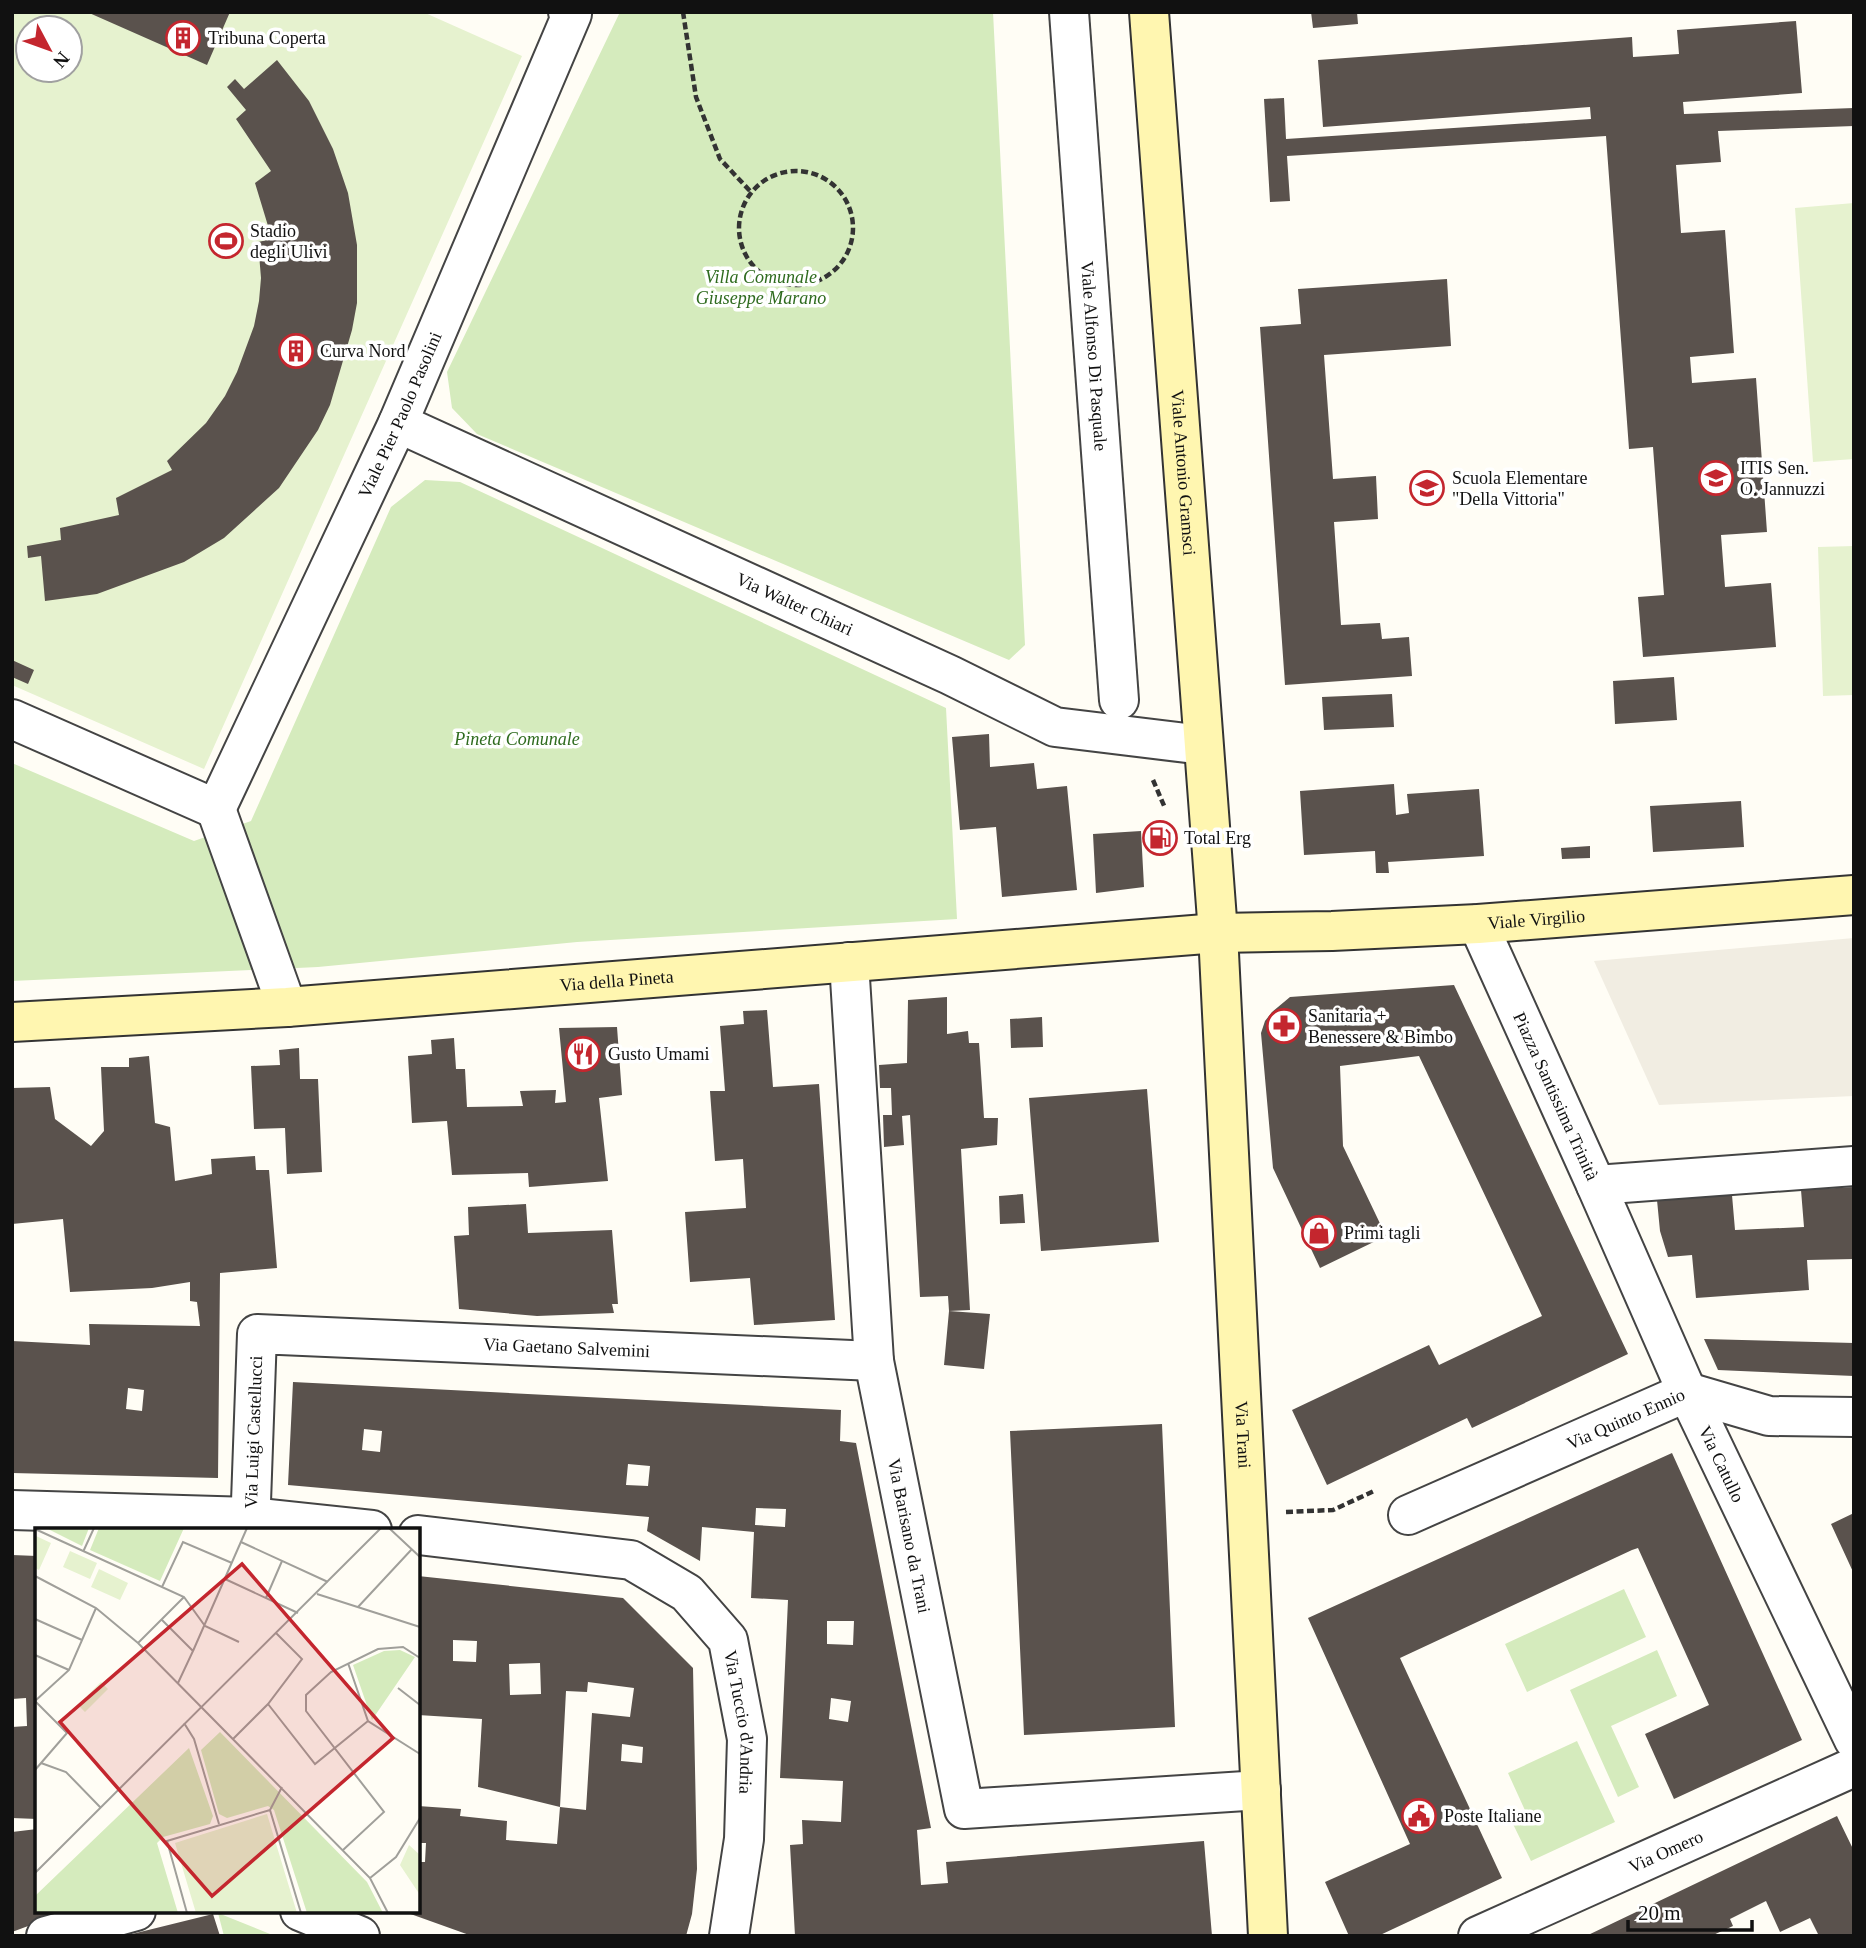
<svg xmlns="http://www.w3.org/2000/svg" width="1866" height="1948" font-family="Georgia,serif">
  <rect width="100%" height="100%" fill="#fffdf5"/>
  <!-- green -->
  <path fill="#d5ebbd" d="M620,12H993L1025,645L1009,660L477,434L452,408L447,372Z
    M425,480L460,482L946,708L957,919L577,942L318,967L12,981V763L194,841L251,821L391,507Z
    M1624,1589L1646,1637L1527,1692L1505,1644Z
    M1657,1650L1677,1696L1611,1726L1639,1787L1618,1797L1570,1690Z
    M1577,1741L1615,1822L1531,1861L1513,1824L1528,1817L1508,1773Z
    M218,1913L275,1936H224Z"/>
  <!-- pitch -->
  <path fill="#e6f2cf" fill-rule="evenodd" d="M12,12H423L522,56L204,769L12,685ZM28,28H70V70H28Z
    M1854,203V459L1813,462L1795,208Z
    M1854,546V695L1823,696L1818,547Z"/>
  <!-- plaza -->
  <path fill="#f1ede2" d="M1854,938V1096L1659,1105L1594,961Z"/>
  <!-- building -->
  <path fill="#5a524d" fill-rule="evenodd" d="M87,12H230L207,65Z
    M1311,12H1357L1358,24L1313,28Z
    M1796,21L1802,93L1683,102L1684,114L1854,108V126L1718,131L1721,162L1676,165L1681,233L1725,230L1734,353L1690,357L1692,383L1756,378L1767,532L1721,535L1725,587L1771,583L1776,647L1643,657L1638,597L1664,595L1653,447L1629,449L1606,136L1287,156L1290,201L1270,202L1264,99L1284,98L1286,139L1591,119L1590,107L1323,127L1318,60L1632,37L1633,57L1679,54L1677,30Z
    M277,60L309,101L333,149L348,193L357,245V303L352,330L330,405L318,430L279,488L224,538L184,562L97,594L45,601L41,556L28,558L27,546L61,540L60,528L119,515L116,498L172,470L167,461L206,423L225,396L237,372L254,326L259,301L261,278L258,242L272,239L255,183L271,171L236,119L246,110L227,87L235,79L244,89Z
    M1447,279L1451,346L1324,355L1333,479L1376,476L1378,519L1334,522L1341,625L1380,623L1382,639L1409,637L1412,676L1285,685L1260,327L1301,324L1298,289Z
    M12,660L34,670L28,684L12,677Z
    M1674,677L1677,720L1615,724L1613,681Z
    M1392,694L1394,727L1324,730L1322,697Z
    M989,734L990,767L1034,763L1037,789L1067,786L1077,890L1002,897L996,827L960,830L952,737Z
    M1394,784L1396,815L1409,813L1407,794L1479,789L1484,856L1388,862L1389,873H1376L1375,851L1304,855L1300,791Z
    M1741,801L1744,847L1653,852L1650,806Z
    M1141,831L1144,887L1096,893L1093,834Z
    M1590,846V858L1562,859L1561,848Z
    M1454,985L1628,1354L1472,1428L1467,1418L1327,1485L1292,1410L1429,1345L1439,1365L1542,1316L1419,1056L1340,1066L1343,1146L1386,1236L1320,1268L1273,1168L1261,1033L1265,1021L1272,1012L1290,997Z
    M947,997V1034L968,1031L969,1043H979L984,1118H998L997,1145L961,1149L970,1310L949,1311L948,1296L920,1297L910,1115L902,1116L904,1145L884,1147L883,1115H892L891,1088H880L879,1065L907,1063L908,1000Z
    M767,1010L773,1087L819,1084L835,1320L754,1325L750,1278L690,1282L685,1212L746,1208L743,1159L715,1161L710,1091H725L720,1026L744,1024L743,1011Z
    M1042,1017L1043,1047L1011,1048L1010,1019Z
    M617,1027L622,1095L599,1098L608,1181L529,1187L528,1173L452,1175L447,1121L412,1123L408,1056L432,1054L431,1040L454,1038L456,1069H465L467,1107L523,1106L520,1091L556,1090L555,1103L566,1102L559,1028Z
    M299,1048L300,1079H318L322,1172L287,1174L285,1128L254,1129L251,1066L280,1065L279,1050Z
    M149,1056L155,1123L170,1127L175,1181L212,1174L211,1159L255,1156L256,1170H269L277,1268L220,1273L218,1478L12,1473V1341L90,1345L89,1324L200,1326L197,1302L190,1301V1282L152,1288L70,1292L63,1219L12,1224V1088L50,1087L55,1119L91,1146L104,1131L101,1067H129V1058ZM128,1388L144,1390L142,1411L126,1409Z
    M1147,1089L1159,1242L1041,1251L1029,1098Z
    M1854,1187V1259L1807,1260L1809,1290L1696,1298L1692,1255L1668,1257L1660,1231L1657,1200L1732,1195L1735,1230L1804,1227L1801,1190Z
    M1023,1194L1025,1223L1000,1224L999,1196Z
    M526,1204L528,1233L612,1230L618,1304H612L614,1313L537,1316L459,1309L454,1236L469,1235L468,1207Z
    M949,1311L990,1314L984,1369L944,1365Z
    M1704,1339L1854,1343V1376L1718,1370Z
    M293,1382L841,1410L840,1441L856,1443L931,1828L917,1830L921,1885L948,1883L946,1862L1204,1841L1212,1936H795L790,1845L803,1844L802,1820L841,1822L843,1781L780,1778L788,1600L751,1598L754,1532L702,1527L700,1561L647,1531L649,1517L288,1485ZM364,1429L382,1431L380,1452L362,1450ZM628,1464L650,1466L648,1486L626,1485ZM756,1508L786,1509L785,1527L755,1525ZM827,1621H854L853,1645L827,1644ZM831,1698L851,1701L848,1722L829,1719Z
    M1162,1424L1175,1727L1024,1735L1010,1431Z
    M1672,1453L1802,1740L1674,1799L1645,1734L1709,1705L1638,1548L1632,1550L1400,1658L1502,1878L1378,1936H1349L1325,1882L1410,1844L1308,1618Z
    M1854,1513V1574L1831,1524Z
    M12,1555L37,1556V1819L12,1818V1727L27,1726L26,1698L12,1699Z
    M418,1576L623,1598L693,1668L697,1869L692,1914L686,1936H472L405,1912L418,1911V1862H425L426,1843H418V1806L461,1809L460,1816L507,1821L506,1840L557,1844L560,1807L478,1787L482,1719L418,1715ZM453,1640L477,1641L476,1662L453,1661ZM540,1663L541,1694L510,1695L509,1664ZM588,1682L634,1688L630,1717L592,1713L586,1810L560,1807L566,1691L587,1692ZM622,1744L643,1747L642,1763L621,1761Z
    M1837,1816L1854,1851V1936H1819L1810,1918L1780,1932L1766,1901L1730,1919L1733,1926L1711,1936H1586Z
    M37,1829V1911L66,1912L12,1932V1832Z
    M213,1914L220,1936H128V1935Z"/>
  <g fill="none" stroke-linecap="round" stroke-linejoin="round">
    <!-- street casing -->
    <g stroke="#444" stroke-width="42">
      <g id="street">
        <path id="s1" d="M1069,12L1119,700"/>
        <path id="s2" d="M398,423L950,675L1055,727L1203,745"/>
        <path id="s3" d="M12,719L216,809L398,423L572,14L568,12"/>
        <path d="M216,809L287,1007"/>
        <path id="s4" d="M1478,924L1596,1185L1854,1166"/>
        <path id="s5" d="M849,962L874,1361L964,1809L1261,1790"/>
        <path id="s6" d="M1596,1185L1687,1392L1854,1740"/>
        <path d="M12,1510L251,1517L372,1530"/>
        <path id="s7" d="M1408,1515L1687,1392L1769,1416L1854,1417"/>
        <path id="s8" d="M250,1530L257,1334L874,1361"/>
        <path id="s9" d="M418,1535L631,1560L687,1593L728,1640L747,1739L744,1839L729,1936"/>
        <path d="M300,1911L360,1936"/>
        <path d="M46,1936L136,1911"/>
        <path id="s10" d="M1478,1936L1854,1767"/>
      </g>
    </g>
    <!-- secondary casing -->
    <g stroke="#333" stroke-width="42">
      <g id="secondary">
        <path id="s11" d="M1149,12L1218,933L1268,1936"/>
        <path id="s12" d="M12,1022L287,1007L1218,933L1332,931L1478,924L1854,895"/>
      </g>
    </g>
    <!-- path -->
    <path stroke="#333" stroke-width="4.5" stroke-dasharray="7 3.5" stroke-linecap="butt" d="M683,12L696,97L720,159L751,192
      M739 228a57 57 0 1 1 114 0a57 57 0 1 1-114 0Z
      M1153,780L1165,808
      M1286,1512L1333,1510L1374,1491"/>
    <!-- street -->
    <use href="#street" stroke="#fff" stroke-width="38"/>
    <!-- secondary -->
    <use href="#secondary" stroke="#fff6b0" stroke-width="38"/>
  </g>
  <!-- icons -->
  <defs>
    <g id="building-ring" transform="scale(1.75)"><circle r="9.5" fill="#fff" stroke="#c4262e" stroke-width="1.5"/><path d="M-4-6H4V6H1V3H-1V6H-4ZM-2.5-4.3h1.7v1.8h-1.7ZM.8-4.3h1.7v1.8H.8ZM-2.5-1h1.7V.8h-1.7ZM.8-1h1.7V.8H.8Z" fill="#c4262e"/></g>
    <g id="stadium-ring" transform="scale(1.75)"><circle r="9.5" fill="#fff" stroke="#c4262e" stroke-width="1.5"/><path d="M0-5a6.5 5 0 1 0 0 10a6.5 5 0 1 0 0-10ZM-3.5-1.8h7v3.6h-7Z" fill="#c4262e"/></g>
    <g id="university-ring" transform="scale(1.75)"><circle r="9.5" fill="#fff" stroke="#c4262e" stroke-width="1.5"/><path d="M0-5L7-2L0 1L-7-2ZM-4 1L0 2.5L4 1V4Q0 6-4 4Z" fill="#c4262e"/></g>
    <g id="school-ring" transform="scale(1.75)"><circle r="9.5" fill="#fff" stroke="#c4262e" stroke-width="1.5"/><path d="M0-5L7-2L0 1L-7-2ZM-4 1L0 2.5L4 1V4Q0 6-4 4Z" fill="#c4262e"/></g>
    <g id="fuel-ring" transform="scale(1.75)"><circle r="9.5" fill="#fff" stroke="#c4262e" stroke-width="1.5"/><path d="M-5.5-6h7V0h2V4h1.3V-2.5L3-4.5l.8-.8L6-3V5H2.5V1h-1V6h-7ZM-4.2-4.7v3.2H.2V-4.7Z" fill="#c4262e"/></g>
    <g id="pharmacy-ring" transform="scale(1.75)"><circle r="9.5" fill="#fff" stroke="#c4262e" stroke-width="1.5"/><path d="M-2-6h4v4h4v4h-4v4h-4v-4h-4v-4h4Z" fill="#c4262e"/></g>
    <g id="restaurant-ring" transform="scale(1.75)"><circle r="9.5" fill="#fff" stroke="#c4262e" stroke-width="1.5"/><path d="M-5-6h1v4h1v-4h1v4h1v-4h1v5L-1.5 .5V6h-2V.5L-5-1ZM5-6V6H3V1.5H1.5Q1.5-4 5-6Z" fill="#c4262e"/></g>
    <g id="shop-ring" transform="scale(1.75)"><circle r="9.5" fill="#fff" stroke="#c4262e" stroke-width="1.5"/><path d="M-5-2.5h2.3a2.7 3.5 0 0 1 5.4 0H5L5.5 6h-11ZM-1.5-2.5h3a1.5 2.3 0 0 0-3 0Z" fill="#c4262e"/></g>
    <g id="civic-ring" transform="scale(1.75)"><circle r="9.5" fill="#fff" stroke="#c4262e" stroke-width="1.5"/><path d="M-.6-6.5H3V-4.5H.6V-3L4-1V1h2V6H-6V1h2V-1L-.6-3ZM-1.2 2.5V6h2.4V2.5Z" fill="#c4262e"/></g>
  </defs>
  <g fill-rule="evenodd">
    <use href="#building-ring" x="183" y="38"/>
    <use href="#stadium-ring" x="226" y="241"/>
    <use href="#building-ring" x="296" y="351"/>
    <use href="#university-ring" x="1716" y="478"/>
    <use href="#school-ring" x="1427" y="488"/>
    <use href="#fuel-ring" x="1160" y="838"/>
    <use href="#pharmacy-ring" x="1284" y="1026"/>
    <use href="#restaurant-ring" x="583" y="1054"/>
    <use href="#shop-ring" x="1319" y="1233"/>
    <use href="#civic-ring" x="1419" y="1816"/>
  </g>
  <g text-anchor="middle" stroke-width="7" stroke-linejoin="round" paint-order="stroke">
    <!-- poi labels -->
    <g font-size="18" fill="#111" stroke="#fff" text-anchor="start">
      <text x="208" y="44">Tribuna Coperta</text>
      <text x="250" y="237">Stadio<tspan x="250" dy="21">degli Ulivi</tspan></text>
      <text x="320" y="357">Curva Nord</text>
      <text x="1740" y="474">ITIS Sen.<tspan x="1740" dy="21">O. Jannuzzi</tspan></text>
      <text x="1452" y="484">Scuola Elementare<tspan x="1452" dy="21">"Della Vittoria"</tspan></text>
      <text x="1184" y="844">Total Erg</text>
      <text x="1308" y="1022">Sanitaria +<tspan x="1308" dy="21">Benessere &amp; Bimbo</tspan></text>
      <text x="608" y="1060">Gusto Umami</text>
      <text x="1344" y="1239">Primi tagli</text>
      <text x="1444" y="1822">Poste Italiane</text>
    </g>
    <!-- park labels -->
    <g font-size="18" font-style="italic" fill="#2f6b1f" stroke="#fff">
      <text x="761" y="283">Villa Comunale<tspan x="761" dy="21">Giuseppe Marano</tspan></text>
      <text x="517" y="745">Pineta Comunale</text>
    </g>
    <!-- street labels -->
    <g font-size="18" fill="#111" stroke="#fff">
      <text dy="6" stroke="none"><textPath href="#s1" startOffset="345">Viale Alfonso Di Pasquale</textPath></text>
      <text dy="6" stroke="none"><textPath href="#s3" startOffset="658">Viale Pier Paolo Pasolini</textPath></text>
      <text dy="6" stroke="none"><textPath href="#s11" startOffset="462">Viale Antonio Gramsci</textPath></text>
      <text dy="6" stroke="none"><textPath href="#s2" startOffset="436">Via Walter Chiari</textPath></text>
      <text dy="6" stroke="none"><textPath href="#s12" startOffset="1528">Viale Virgilio</textPath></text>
      <text dy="6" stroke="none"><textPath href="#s12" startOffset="606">Via della Pineta</textPath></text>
      <text dy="6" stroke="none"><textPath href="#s4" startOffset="189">Piazza Santissima Trinità</textPath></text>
      <text dy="6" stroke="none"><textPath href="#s8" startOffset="506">Via Gaetano Salvemini</textPath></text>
      <text dy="6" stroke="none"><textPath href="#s7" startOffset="238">Via Quinto Ennio</textPath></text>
      <text dy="6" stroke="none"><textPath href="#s8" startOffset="98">Via Luigi Castellucci</textPath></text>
      <text dy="6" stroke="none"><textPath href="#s11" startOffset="1426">Via Trani</textPath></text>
      <text dy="6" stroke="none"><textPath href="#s6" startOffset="306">Via Catullo</textPath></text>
      <text dy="6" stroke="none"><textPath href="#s5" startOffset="578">Via Barisano da Trani</textPath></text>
      <text dy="6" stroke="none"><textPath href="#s9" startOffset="425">Via Tuccio d'Andria</textPath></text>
      <text dy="6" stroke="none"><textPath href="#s10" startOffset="206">Via Omero</textPath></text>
    </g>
  </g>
  <!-- overview -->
  <g transform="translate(35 1528)">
    <rect width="385" height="385" fill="#fffdf5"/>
    <path d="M11,0H54L47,18ZM64,0H149L125,53L55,22ZM365,122L380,129L337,192L318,137L349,123ZM185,204L332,354L348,385H272L239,282L233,278L192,290L184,286L166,222ZM154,220L178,288L175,296L128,309L122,315L143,385H0V368Z" fill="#d5ebbd"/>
    <path d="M1,8L16,15L4,42L0,40ZM35,23L62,35L55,51L28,39ZM64,41L93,55L85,72L56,59ZM66,154L73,161L50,184L43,177ZM232,286L262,385H161L140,315ZM374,317L385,327V367L365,337Z" fill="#e6f2cf"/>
    <path fill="none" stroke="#a09f9a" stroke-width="2" d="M354,0L385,29M0,1L149,69L170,98L204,114M206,14L293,54M48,24L59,0M0,48L61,80L103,115L335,350L353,385M190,51L263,85M127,59L148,14L197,35M282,66L385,99M231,70L247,33M323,79L377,21M0,91L47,112M126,91L158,123L143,155M103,115L149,69M158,123L212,0M0,127L34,142M313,135L333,193L385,226M363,160L385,177M0,173L34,142L61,80M0,173L32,205L0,242M233,176L280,236L333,193M149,195L159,211L184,296M198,211L233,176L267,131L241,105M6,235L31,244L65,279M235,282L247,259M308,322L349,284L271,183V167L296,144L343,121L368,119L385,130M0,345L346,0M335,350L361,329L385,290M152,385L132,313L235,282L266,385"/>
    <path fill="#c4262e" fill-opacity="0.15" stroke="#c4262e" stroke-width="3.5" d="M207,36L358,210L177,368L25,194Z"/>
    <rect width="385" height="385" fill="none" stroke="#111" stroke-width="3.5"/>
  </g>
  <!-- border -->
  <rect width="1866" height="1948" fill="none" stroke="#111111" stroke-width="28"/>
  <!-- north arrow -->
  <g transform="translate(49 49) rotate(131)"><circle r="33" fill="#ffffff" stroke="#a0a0a0" stroke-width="2"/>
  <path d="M0-5L12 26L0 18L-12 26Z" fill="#c4262e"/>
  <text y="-10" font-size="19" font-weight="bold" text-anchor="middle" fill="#111111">N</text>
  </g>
  <!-- scale -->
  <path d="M1628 1920v10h124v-10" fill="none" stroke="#111111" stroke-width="3.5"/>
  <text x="1638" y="1920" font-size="21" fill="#111111" stroke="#ffffff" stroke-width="5" paint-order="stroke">20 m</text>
</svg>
